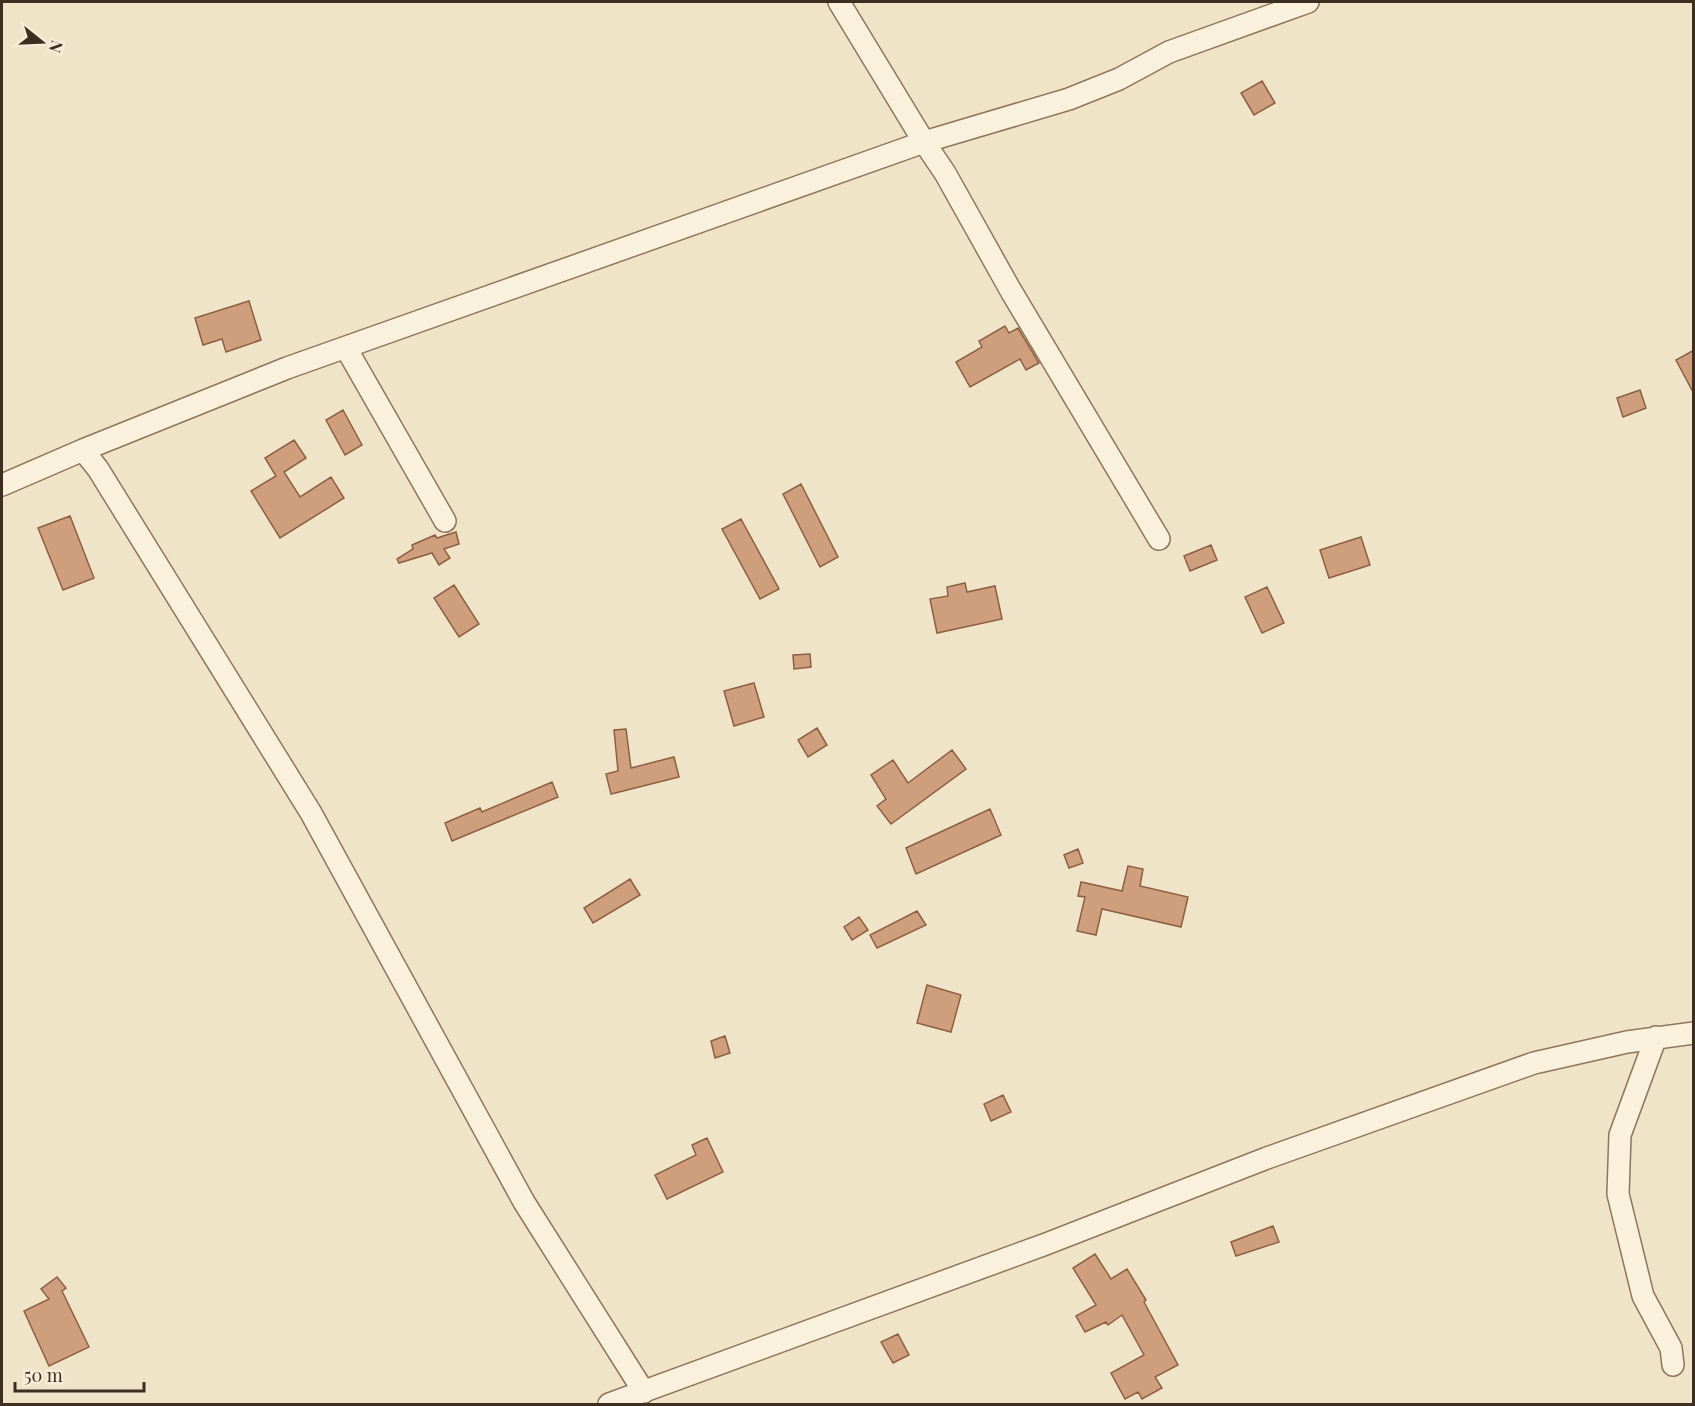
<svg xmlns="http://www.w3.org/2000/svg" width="1695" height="1406" font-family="'Playfair Display',serif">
  <rect width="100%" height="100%" fill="#f0e4c8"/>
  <!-- building -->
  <path fill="#cf9f7d" stroke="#8d5f41" stroke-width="1.5" d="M1262,81L1275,103L1254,115L1241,93Z
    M249,301L261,340L226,352L222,339L203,345L195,318Z
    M1005,326L1009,333L1018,328L1039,363L1026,370L1020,359L970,387L956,362L982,347L979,341Z
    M1694,350V394L1676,360Z
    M1640,390L1646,408L1623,417L1617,398Z
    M343,410L362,445L345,455L326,420Z
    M294,440L306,458L284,472L300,497L331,477L344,498L280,538L251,491L276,476L265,458Z
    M801,484L838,557L820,567L783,494Z
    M70,516L94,578L63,590L38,528Z
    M741,519L779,589L760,599L722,529Z
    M456,532L459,544L444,549L450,558L439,565L432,553L399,563L397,559L413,549L412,545L435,535L437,538Z
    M1361,537L1370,565L1329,578L1320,550Z
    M1211,545L1217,560L1190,571L1184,556Z
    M965,583L967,592L995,586L1002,619L937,633L930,599L948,596L947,587Z
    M454,585L479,624L459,637L434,598Z
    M1267,587L1284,623L1262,633L1245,597Z
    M810,654L811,667L794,669L793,655Z
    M754,683L764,717L734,726L724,691Z
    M817,728L827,745L808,757L798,740Z
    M626,729L631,768L674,757L679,777L611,794L606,774L618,771L614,730Z
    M952,750L966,769L891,824L877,806L886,799L871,775L893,760L908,783Z
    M552,782L558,797L452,841L445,823L480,808L482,812Z
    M990,809L1001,835L916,874L906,848Z
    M1078,849L1083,863L1069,868L1064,855Z
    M1128,866L1143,869L1140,886L1188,897L1181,927L1102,909L1096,935L1077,931L1085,897L1078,896L1081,882L1122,891Z
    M630,879L640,895L593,923L584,908Z
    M917,911L926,925L877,948L870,935Z
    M859,917L868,930L852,940L844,927Z
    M927,985L961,995L951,1032L917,1023Z
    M725,1036L730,1053L715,1058L711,1041Z
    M1003,1095L1011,1112L991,1121L984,1104Z
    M707,1138L723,1172L667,1199L655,1175L696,1155L692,1145Z
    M1273,1226L1279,1242L1236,1256L1231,1242Z
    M1095,1254L1111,1279L1127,1269L1146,1300L1144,1302L1178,1365L1155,1377L1162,1388L1142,1399L1138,1392L1125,1399L1111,1373L1144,1355L1122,1315L1108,1325L1106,1322L1085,1332L1076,1316L1096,1305L1073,1268Z
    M57,1277L66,1288L62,1291L89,1347L49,1366L24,1311L49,1299L41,1289Z
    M898,1334L909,1355L893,1363L881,1342Z"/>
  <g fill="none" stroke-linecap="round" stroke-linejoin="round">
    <!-- minor casing -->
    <g stroke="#8d765c" stroke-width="24">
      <path id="minor" d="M346,348L445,521
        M83,450L287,368L924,142L839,2
        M2,485L83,450L98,469L311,813L524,1202L644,1392
        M1159,539L1011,291L945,173L924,142L1069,99L1119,79L1169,52L1308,2
        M1656,1037L1620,1135L1618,1194L1643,1296L1671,1348L1673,1365
        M609,1404L1046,1244L1267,1158L1534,1063L1627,1042L1694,1033"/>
    </g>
    <!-- minor -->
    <use href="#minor" stroke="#faf1dc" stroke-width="21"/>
  </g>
  <!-- border -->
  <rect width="1695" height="1406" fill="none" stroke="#3d2e20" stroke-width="6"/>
  <!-- north arrow -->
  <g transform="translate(42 42) rotate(108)" stroke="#f7eed8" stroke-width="4.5" paint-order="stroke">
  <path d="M0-4.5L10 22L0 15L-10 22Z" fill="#3d2e20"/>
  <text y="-9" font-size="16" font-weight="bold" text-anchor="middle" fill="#3d2e20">N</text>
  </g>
  <!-- scale -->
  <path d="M15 1382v9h129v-9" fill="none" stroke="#3d2e20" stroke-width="3"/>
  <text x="24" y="1382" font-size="18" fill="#3d2e20" stroke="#f7eed8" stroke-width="4.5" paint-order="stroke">50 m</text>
</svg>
